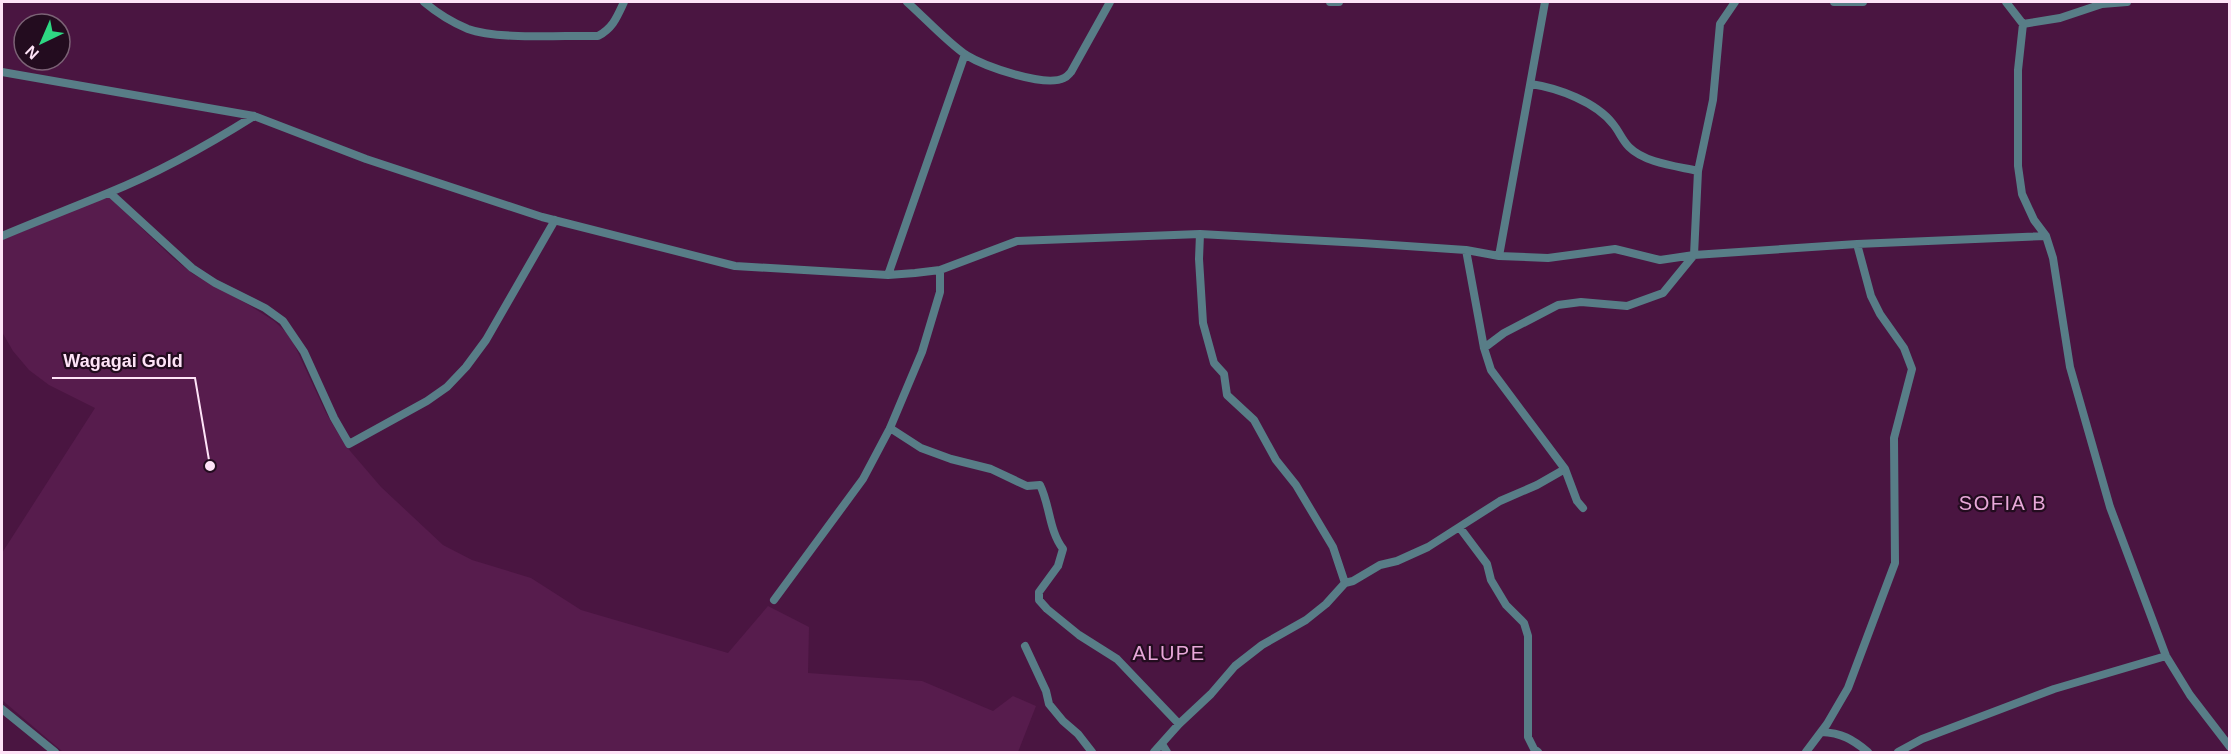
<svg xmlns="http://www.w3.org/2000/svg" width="2231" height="754" font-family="Helvetica,sans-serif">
  <rect width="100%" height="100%" fill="#4a1541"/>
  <!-- built -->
  <path fill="#571c4d" d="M108,196L173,258L193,274L249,305L274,321L286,332L293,342L326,413L345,445L381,487L443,545L472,560L531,578L581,610L728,653L768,606L809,627L808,673L922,681L993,711L1013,696L1036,706L1018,752H63L2,700V553L95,408L49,385L29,370L13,351L2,332V240Z"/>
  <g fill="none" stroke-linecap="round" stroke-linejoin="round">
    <!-- street -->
    <path stroke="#587d87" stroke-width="8" d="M424,2C437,13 451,22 468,29C498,40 564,35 598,36C613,28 617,17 624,2
      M907,2C925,18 947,42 966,55C984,66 1045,88 1064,78C1067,77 1069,74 1071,72L1110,2
      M1330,2H1339
      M1834,2H1863
      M2006,2L2023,24L2018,70V166L2022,194L2034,220L2046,236L2053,258L2070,367L2110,507L2166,656L2190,695L2230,747
      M2023,24L2060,18L2102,4L2127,2
      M2,72L254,116L366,159L542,217L735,266L888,275L915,273L940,270L1017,241L1200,234L1362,243L1466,250L1499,256L1548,258L1615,249L1660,260L1694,255L1857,244L2046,236
      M1531,84C1558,88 1596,102 1613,124C1619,131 1622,140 1629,147C1645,163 1676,166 1698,171
      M110,193L192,268L215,283L265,308L283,321L304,352L334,418L349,444L427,401L447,387L466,367L486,340L555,220
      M1200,234L1199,259L1203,323L1214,363L1224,374L1227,395L1254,420L1276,460L1296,485L1333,547L1345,583
      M2,236C37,221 72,208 108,193C158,173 208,145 254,116
      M1466,250L1484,348L1491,370L1565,469L1577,501L1583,508
      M1499,256L1545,2
      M888,275L965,54
      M1484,348L1504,333L1558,305L1581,302L1627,306L1663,293L1694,255L1698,171L1713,100L1720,24L1735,2
      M890,428L921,448L951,459L991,469L1027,486L1040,485C1050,505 1049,531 1063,549L1058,566L1039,592V600L1047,609L1079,635L1117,659L1179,724
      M1460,528L1487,564L1491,580L1506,605L1524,623L1528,636V737L1534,749L1538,752
      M774,600L863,479L890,428L922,352L940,292V270
      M1025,646L1046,691L1049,704L1063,721L1078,734L1092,752
      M2,709L55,752
      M1821,732C1842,733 1852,739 1868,752
      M1162,744L1167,752
      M1154,752L1179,724L1211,694L1235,666L1262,645L1306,620L1326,604L1345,583L1353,581L1380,565L1397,561L1428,547L1500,501L1537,485L1565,469
      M1806,752L1827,724L1848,688L1895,563L1894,438L1912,369L1904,348L1880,314L1871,296L1857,244
      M1898,752L1922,739L2054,689L2166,656"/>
  </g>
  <g text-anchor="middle" stroke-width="4.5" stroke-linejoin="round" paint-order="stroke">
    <!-- quarter labels -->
    <g font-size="20" letter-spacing="1.5" fill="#e8a8d9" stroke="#230c1f">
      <text x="2003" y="510">SOFIA B</text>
      <text x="1169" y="660">ALUPE</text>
    </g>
  </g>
  <!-- callouts -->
  <path fill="none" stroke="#fee3f7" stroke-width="2" d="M210 466L195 378H52"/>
  <circle fill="#fee3f7" stroke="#230c1f" stroke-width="2" cx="210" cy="466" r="6"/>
  <g font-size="18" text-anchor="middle" font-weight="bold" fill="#fee3f7" stroke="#230c1f" stroke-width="4.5" stroke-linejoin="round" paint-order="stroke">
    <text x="123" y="367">Wagagai Gold</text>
  </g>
  <!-- border -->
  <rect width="2231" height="754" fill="none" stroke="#fee3f7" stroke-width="6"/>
  <!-- north arrow -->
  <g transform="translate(42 42) rotate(224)"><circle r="28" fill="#230c1f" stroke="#7b6275" stroke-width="1.5"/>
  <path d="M0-4.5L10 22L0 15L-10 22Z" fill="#2ed883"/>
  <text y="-9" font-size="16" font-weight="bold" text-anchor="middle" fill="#fee3f7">N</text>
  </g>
</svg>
